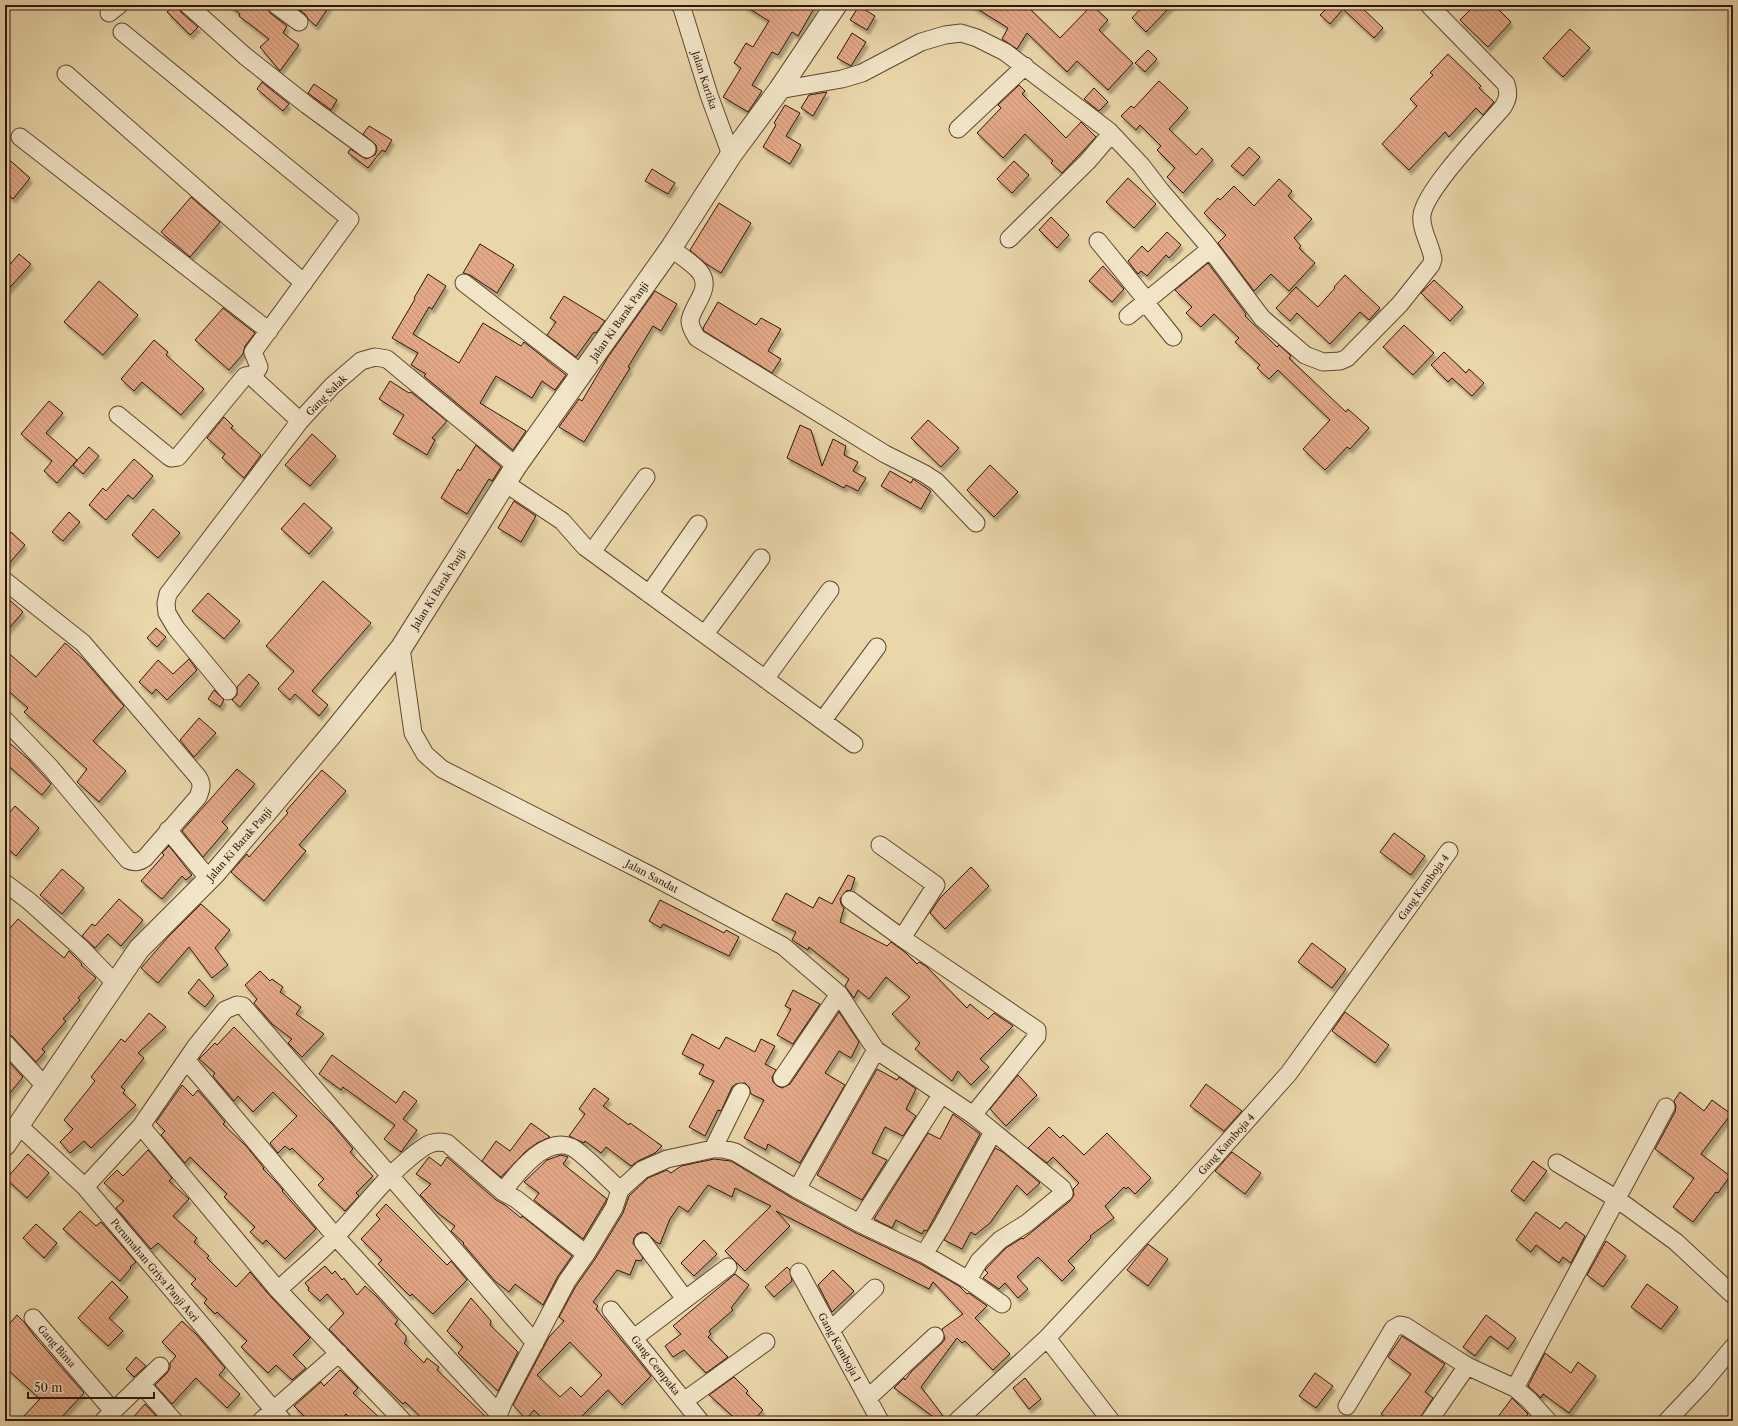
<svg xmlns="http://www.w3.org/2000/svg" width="1738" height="1426" font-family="'Libre Caslon Text',serif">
  <defs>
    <pattern id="building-back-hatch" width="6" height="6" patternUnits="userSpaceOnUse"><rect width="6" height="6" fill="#e3a887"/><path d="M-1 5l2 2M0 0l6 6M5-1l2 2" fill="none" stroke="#c39073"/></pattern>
    <filter id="shadow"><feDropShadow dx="2.5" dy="4.5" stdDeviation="1" flood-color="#0004"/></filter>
  </defs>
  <rect width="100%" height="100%" fill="#e9d6a9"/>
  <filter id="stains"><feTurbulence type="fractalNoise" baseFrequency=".005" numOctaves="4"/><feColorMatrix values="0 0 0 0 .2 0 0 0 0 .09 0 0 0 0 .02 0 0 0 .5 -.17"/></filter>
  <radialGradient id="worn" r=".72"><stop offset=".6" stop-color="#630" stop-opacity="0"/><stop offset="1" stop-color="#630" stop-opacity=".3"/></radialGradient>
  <!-- building -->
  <path fill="url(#building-back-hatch)" stroke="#2f1606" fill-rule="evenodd" filter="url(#shadow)" d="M175,5H178L181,12L198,27L190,35L167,12Z
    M229,5H266L270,13L287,26L283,33L299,45L280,71L260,47L269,39L239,16L240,14Z
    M293,5H330L316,26L309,20L305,14Z
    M743,5H816L798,36L792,32L778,55L772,52L752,85L762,91L748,112L723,97L741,68L734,63L746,43L753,47L769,21Z
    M971,5H1026L1060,38L1092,5L1108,20L1099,30L1133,63L1108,90L1077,61L1067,72L1027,33L1017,49L1002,39L1008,28Z
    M1144,5H1172L1146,32L1132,18Z
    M1330,5H1359L1383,28L1374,38L1343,9L1330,24L1320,15Z
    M1475,5H1494L1511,22L1488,47L1460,20Z
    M859,6L875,16L867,30L850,20Z
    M1570,29L1590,48L1563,77L1543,58Z
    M852,33L866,42L851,66L837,58Z
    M1148,50L1157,59L1145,72L1135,63Z
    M1448,54L1481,86L1479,88L1494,102L1483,115L1476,108L1449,137L1445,132L1409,170L1382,144L1417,106L1410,99L1433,75L1430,73Z
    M1159,81L1188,108L1169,129L1196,155L1202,148L1213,160L1183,193L1167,177L1175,168L1157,150L1161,146L1140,125L1136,130L1121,116L1131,106L1134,108Z
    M262,82L289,104L283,111L257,89Z
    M314,84L337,100L331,110L308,93Z
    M1019,85L1025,91L1022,94L1066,138L1081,122L1096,137L1062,173L1051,163L1053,161L1025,134L1003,158L977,133L1001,108L998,105Z
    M1094,88L1108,102L1099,111L1084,99Z
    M827,92L813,116L801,108L809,95Z
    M785,105L800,113L786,136L801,145L790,164L763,147L776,125L774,123Z
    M369,126L392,140L385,152L382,150L368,168L348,153L350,149L366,159L375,155L377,150L376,145L363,134Z
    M1249,147L1260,157L1243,176L1231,166Z
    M5,156L30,178L13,199L5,192Z
    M1014,161L1029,175L1012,193L997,179Z
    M652,169L675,183L668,194L645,181Z
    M1128,178L1156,204L1134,228L1106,202Z
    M1279,179L1292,191L1288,196L1312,219L1294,238L1301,246L1299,248L1315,263L1289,291L1271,274L1254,291L1218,243L1226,235L1204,213L1218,198L1220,200L1234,186L1254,206Z
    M191,197L220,222L190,257L161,232Z
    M719,203L751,223L721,273L705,263L690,250Z
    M1051,217L1069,235L1057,248L1039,230Z
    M1167,232L1181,245L1169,258L1166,255L1147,276L1141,271L1138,274L1128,261L1142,246L1148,252Z
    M480,244L514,265L497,293L470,275L463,273Z
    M19,254L31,264L5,293V270Z
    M1208,263L1246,314L1245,316L1277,347L1279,345L1291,356L1289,358L1346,412L1348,409L1369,428L1350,449L1347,447L1325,470L1303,449L1330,420L1278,370L1269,379L1257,368L1260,365L1235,342L1239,338L1214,314L1201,327L1186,313L1192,307L1175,290Z
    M1103,266L1124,289L1112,302L1089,281Z
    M428,274L446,286L432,309L429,307L413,334L459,363L483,323L521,346L524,342L566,375L555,390L542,381L532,398L496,376L480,403L526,431L513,450L424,376L426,374L411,365L418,353L392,338L415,299L414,298Z
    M1345,275L1380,308L1369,320L1360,312L1330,344L1297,313L1290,321L1276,308L1296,287L1318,307L1335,288L1334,287Z
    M1434,280L1463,307L1450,321L1421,293Z
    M99,281L138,315L103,355L64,322Z
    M655,291L677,304L661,331L653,326L628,367L630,368L584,442L559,427L579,399L582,401L608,357Z
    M564,296L605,321L596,333L594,332L576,357L547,335L556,322L550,318Z
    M718,302L756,325L761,318L781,329L768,351L781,359L772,373L704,331L703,328Z
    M223,308L255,333L245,346L243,354L229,370L195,340Z
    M1404,325L1434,353L1413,375L1383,347Z
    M154,340L168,352L166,355L204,389L181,415L142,382L134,391L121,379Z
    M1444,352L1466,373L1469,369L1484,383L1472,396L1452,378L1448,382L1431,365Z
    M390,381L409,393L411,392L447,421L432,438L435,440L427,455L393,434L404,415L379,399Z
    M49,401L63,413L46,433L77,460L57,483L44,471L52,461L21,434Z
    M224,417L233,426L231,428L261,455L244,478L222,458L225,454L207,438Z
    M928,420L959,448L941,467L911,438Z
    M800,425L811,430L822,466L833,439L846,446L844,455L858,462L853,471L866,478L858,491L846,485L844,488L787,458Z
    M312,434L336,456L310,486L285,465Z
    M476,445L501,467L492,481L489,479L467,514L441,498L458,469L460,471Z
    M89,447L99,456L83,474L73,465Z
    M134,459L153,476L133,499L128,495L106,520L89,505L103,488L106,491Z
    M990,465L1018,492L994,517L967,490Z
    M890,471L911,483L913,479L931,491L921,509L881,486Z
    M514,501L536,516L521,542L498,528Z
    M304,503L332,528L309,554L281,529Z
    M153,509L180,533L158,558L132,535Z
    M69,512L80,522L63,541L52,532Z
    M11,532L25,545L5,568V539Z
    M323,581L371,623L312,691L328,705L319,716L295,694L290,700L278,689L294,671L266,646Z
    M208,593L240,621L224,639L192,611Z
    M5,596L23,612L5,633Z
    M156,628L166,637L157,647L147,638Z
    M65,643L84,660L124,706L93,741L126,771L99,802L77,782L87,769L24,712L28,708L5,688V650L36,677Z
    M189,659L197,670L167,700L156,689L152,694L139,682L158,660L173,674Z
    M249,674L259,683L240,707L232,700L237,695V687Z
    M214,690L224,700L220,707L208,699Z
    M199,718L216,733L194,757L180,740Z
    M5,739L28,759L51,784L42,795L5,763Z
    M237,769L255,784L222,822L228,828L203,857L182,831Z
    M322,770L346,791L299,845L306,851L264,901L231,872L247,854L249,857L288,813L286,811Z
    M15,806L39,828L16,856L5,846V818Z
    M1394,833L1425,856L1411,875L1380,852Z
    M169,846L192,875L186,880L182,876L162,899L141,881L164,855L162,853Z
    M971,867L989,886L945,929L930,913L940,898Z
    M62,869L84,888L62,914L40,895Z
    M848,875L855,878L851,890L846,891L840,899L841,904L844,908L840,922L887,946L891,942L906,953L917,964L919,962L926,966L967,1008L970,1004L988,1019L994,1013L1013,1026L980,1059L989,1067L971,1085L958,1071L952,1081L915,1049L920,1043L892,1014L910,997L886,977L869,999L858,990L854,998L845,986L849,979L809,947L808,950L792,940L796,932L772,920L786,893L813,908L819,897L832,904Z
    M119,899L143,920L121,946L108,934L95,948L82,936L92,924L95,926Z
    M660,900L713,927L724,933L726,930L739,937L729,956L663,924L661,928L649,921Z
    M201,904L230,930L215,948L228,965L212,978L189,947L158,983L141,968L169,936Z
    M18,919L64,958L69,951L82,964L81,965L96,978L78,998L80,1000L63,1019L66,1021L42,1049L45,1052L36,1062L12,1036L5,1033V934Z
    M1312,943L1346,969L1332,988L1298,962Z
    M260,971L270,981L272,979L283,987L280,992L301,1007L296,1014L324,1034L302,1057L288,1043L292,1039L272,1024L254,1003L257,999L245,985Z
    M199,979L214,996L205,1007L188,993Z
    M793,990L820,1004L793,1044L777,1035L791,1009L785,1006Z
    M839,1012L859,1042L851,1058L839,1051L825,1073L845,1085L800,1163L768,1144L766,1150L744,1138L764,1100L751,1094L749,1087L745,1083L736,1084L732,1087L721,1111L718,1110L705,1136L689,1127L714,1081L699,1074L704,1065L682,1054L692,1034L719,1049L726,1037L755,1052L761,1039L775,1046L765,1064L776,1070L772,1077L773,1082L777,1086L782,1088L790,1084Z
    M1345,1012L1389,1045L1375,1063L1332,1031Z
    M149,1013L166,1027L138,1053L144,1058L121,1087L125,1090L123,1093L136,1105L91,1148L84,1141L70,1153L60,1142L73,1129L64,1120L95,1081L91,1077L121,1039L125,1042Z
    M234,1027L332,1124L353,1149L350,1152L373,1176L356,1193L359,1196L345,1211L318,1185L324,1179L292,1148L290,1150L285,1146L278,1153L270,1143L297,1116L273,1092L253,1112L238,1096L234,1101L213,1076L215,1073L199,1059L215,1043L217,1045Z
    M332,1055L396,1103L404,1091L417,1101L403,1119L417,1130L401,1152L384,1139L395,1125L343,1087L341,1090L319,1074Z
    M5,1058L23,1077L5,1099Z
    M877,1069L897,1080L899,1077L916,1089L906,1109L916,1116L903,1136L885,1127L872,1153L887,1160L862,1200L817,1175Z
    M1018,1075L1037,1095L1006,1126L990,1109Z
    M1206,1084L1242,1111L1224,1131L1190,1106Z
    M182,1085L193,1096L198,1090L225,1122L223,1124L246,1146L264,1168L263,1169L275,1181L283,1190L282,1191L316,1229L285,1259L266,1240L263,1244L250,1232L255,1227L224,1197L227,1194L190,1157L185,1163L161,1135L165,1131L156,1122Z
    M594,1088L609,1099L603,1106L629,1125L630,1123L662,1146L655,1153L638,1161L631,1166L606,1147L601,1153L585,1141L584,1143L569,1136L585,1114L579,1109Z
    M1680,1092L1704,1111L1712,1100L1731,1114L1701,1154L1730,1176L1718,1193L1716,1192L1693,1222L1673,1207L1694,1178L1655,1149L1675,1112L1676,1106L1674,1101Z
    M953,1114L980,1134L927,1231L924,1230L922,1234L896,1220L892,1228L874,1219L928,1133L940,1139Z
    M531,1123L550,1137L537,1143L526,1151L501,1177L482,1161L496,1141L510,1151Z
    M1049,1127L1060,1138L1063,1135L1084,1155L1107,1133L1151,1178L1135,1194L1128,1187L1126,1189L1124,1187L1105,1206L1114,1218L1090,1236L1091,1238L1068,1261L1075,1268L1062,1281L1038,1257L1017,1277L1028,1289L1018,1298L1005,1283L999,1289L983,1278L988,1273L985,1270L1006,1248L1022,1238L1023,1239L1070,1201L1074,1195L1073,1189L1079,1183L1053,1157L1047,1163L1028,1148Z
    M995,1148L1003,1152L1040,1183L1027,1195L1017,1185L990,1223L975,1235L971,1232L962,1249L944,1240Z
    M148,1150L172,1178L169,1181L189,1199L173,1216L197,1238L194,1242L209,1256L207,1258L236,1287L250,1272L271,1297L310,1338L293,1355L306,1368L292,1380L276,1365L268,1373L241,1347L247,1341L217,1312L215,1314L204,1303L207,1299L191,1284L196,1279L158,1243L151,1249L116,1208L124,1201L104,1183L117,1170L123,1176Z
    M1232,1152L1261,1173L1245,1194L1215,1171Z
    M28,1154L49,1173L27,1198L6,1179Z
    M561,1155L568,1157L563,1164L607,1199L583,1239L534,1200L539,1193L524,1182L547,1160Z
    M429,1157L441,1166L447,1157L496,1200L505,1205L521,1218L522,1216L572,1256L558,1276L543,1305L515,1284L509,1292L495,1281L463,1244L464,1243L451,1231L455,1226L438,1213L420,1195L431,1184L416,1174Z
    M714,1159L731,1161L792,1198L854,1232L919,1263L959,1286L967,1294L969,1293L987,1306L975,1318L1010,1354L993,1370L965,1341L962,1343L957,1338L921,1387L947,1421H939L894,1388L904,1378L905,1380L911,1372L942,1343L945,1339L942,1329L963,1314L933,1282L929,1289L776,1211L790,1226L745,1271L725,1251L771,1206L735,1188L732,1197L708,1185L688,1212L679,1206L670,1219L660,1244L656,1242L647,1233L642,1232L637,1234L634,1238L633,1243L643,1258L641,1261L636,1260L630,1275L617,1270L593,1302L598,1306L596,1309L651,1376L622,1405L608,1390L577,1421H545L534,1410L526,1419L513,1405L549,1337L564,1321L559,1317L576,1286L595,1259L623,1213L629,1196L648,1178L667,1170L671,1173L681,1166ZM570,1342L602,1375L581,1397L571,1387L560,1397L537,1375Z
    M1533,1161L1547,1171L1524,1201L1511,1191Z
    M386,1204L447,1265L451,1261L467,1280L433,1314L412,1294L410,1296L378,1264L382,1260L361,1239L380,1219L376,1215Z
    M80,1211L96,1226L101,1222L136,1262L130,1267L131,1268L120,1281L63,1229Z
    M1536,1212L1560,1229L1566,1222L1585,1236L1571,1263L1563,1257L1559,1263L1536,1245L1531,1252L1516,1240Z
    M36,1224L57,1243L44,1258L23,1238Z
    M704,1240L717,1254L694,1276L681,1263Z
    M1606,1241L1626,1256L1603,1287L1587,1275Z
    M1148,1244L1168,1259L1148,1286L1127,1270Z
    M325,1266L332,1274L335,1271L342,1280L344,1278L357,1295L365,1286L377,1297L398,1320L395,1324L406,1336V1341L404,1343L424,1363L427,1358L439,1367L437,1370L487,1418L486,1421H425L405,1402L403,1404L372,1374L329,1329L344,1313L327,1294L320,1301L308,1290L309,1288L305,1283Z
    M787,1267L790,1270L792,1281L774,1297L765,1287Z
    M833,1270L854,1291L832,1312L818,1285Z
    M735,1274L749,1285L731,1308L733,1310L709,1331L711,1334L708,1337L728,1357L706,1373L684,1350L673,1357L665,1346L681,1334L673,1326Z
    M112,1281L128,1297L109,1318L123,1331L108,1346L78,1318Z
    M1647,1284L1678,1307L1661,1329L1631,1307Z
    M471,1298L491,1321L490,1325L518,1352L498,1391L458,1353L463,1347L447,1331Z
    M17,1315L24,1322L36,1338L84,1393L58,1421H19L40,1399L5,1367V1329Z
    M1486,1315L1516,1338L1508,1349L1490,1336L1475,1356L1463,1347Z
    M182,1321L196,1334L225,1368L219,1375L240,1394L227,1408L196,1378L172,1404L155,1385L167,1373L170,1368V1363L176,1356L162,1342Z
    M1402,1336L1445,1364L1425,1392L1433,1398L1418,1421H1390L1381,1414L1411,1374L1388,1357Z
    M1545,1353L1571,1373L1578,1362L1596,1376L1569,1413L1543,1394L1541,1398L1528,1386Z
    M136,1357L146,1366L134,1377L126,1369Z
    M340,1370L358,1388L353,1393L383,1421H353L346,1414L339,1421H309L294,1406L321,1382L324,1386Z
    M1315,1373L1333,1386L1316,1408L1299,1396Z
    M734,1377L748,1391L746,1393L763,1410L753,1421H738L709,1395Z
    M1025,1378L1041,1399L1029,1409L1013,1388Z
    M1512,1398L1528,1414L1523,1421H1495Z
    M145,1404L158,1418L156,1421H130Z"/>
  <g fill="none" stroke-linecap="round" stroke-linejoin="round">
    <!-- minor casing -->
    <g stroke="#5e462f" stroke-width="19">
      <path id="minor" d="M188,5L245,56L307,105L367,149
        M276,5L299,22
        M680,5L682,8L709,95L731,155
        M109,13L119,5
        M122,32L350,219L253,352L259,367L253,377
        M66,74L304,283
        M779,90L842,79L862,73L921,42L945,35L961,33L977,38L1005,52L1109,131L1141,165L1161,191L1205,242L1262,318L1305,355L1323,362L1340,361L1347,358L1400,304L1431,265L1433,259C1431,245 1420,229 1422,215C1425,190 1485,128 1503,107C1508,99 1509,93 1506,84L1429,5
        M958,129L1025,66
        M20,137L269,331
        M1009,239L1088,161L1111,134
        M1098,241L1147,301
        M671,248C679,255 694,264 700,272C713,289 692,305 690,321C690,327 694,333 697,338L885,454L925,474L937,482L976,523
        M464,283L582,374
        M1145,302L1173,337
        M1128,316L1210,249
        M118,415L168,456L171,458L178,457L245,376L250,375L300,421
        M505,483L562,521L585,547L854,744
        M592,552L646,477
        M5,581L83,643L198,777C203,785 201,789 198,797L145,858C139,862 135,863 128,860L50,767L5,720
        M649,594L698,524
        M705,634L761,558
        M401,648L413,733L425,754L442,769L652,876L783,946L839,994L876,1050L973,1115L1062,1188L1064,1193L1060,1196L1027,1223L1000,1240L979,1261L968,1280
        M765,679L830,590
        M228,691L176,628L167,613L166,603L168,594L300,421L332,386L361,361L375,357L387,359L516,466
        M823,720L877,647
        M168,830L209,879
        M880,845L936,885L902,938
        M5,883L29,901L81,948L115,983
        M850,900L902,938L1037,1030V1036L973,1115
        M5,1043L46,1087
        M187,1061L335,1236L499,1414
        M782,1078L839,994
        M19,1126L85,1187L283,1421
        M141,1126L278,1290L403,1421
        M713,1149L741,1092
        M1557,1163L1617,1199L1676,1242L1733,1295
        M85,1187L141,1126L196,1046L225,1010L237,1005L243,1006L535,1343
        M797,1189L876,1050
        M503,1192C516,1174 545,1136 571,1147C581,1151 610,1181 620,1190
        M859,1223L941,1095
        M643,1242L685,1299
        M924,1254L941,1227L993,1132
        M799,1272L880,1421
        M278,1290C297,1272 318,1255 336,1236C365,1206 389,1171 424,1147C431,1142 438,1141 447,1143L503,1192L516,1199L586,1254
        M611,1310L700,1421
        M33,1318L113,1411
        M831,1330L875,1288
        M634,1338L728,1267
        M1047,1338L1111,1421
        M141,1384L174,1421
        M1515,1388L1666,1107
        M868,1398L935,1336
        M684,1401L766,1342
        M1347,1406L1393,1329L1400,1325L1405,1326L1467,1366L1515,1388L1529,1400L1548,1421
        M103,1421L160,1366
        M261,1421L339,1353
        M496,1421L504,1401L567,1281L586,1254L614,1208L620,1190L642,1170L667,1159L713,1149H723L735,1152L797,1189L859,1223L924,1254L968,1280L1002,1304
        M957,1421L1047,1338L1184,1191L1289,1073L1449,851
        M1429,1421L1467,1366
        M1667,1421L1702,1384L1733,1347"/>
    </g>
    <!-- tertiary casing -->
    <g stroke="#5e462f" stroke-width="23">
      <path id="tertiary" d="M5,1145L139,949L215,873L331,735L401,648L516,466L671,248L731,155L779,90L836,5"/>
    </g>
    <!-- minor -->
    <use href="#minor" stroke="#f1e4c7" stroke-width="17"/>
    <!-- tertiary -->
    <use href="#tertiary" stroke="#f1e4c7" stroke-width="21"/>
  </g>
  <g text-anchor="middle" stroke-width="3" stroke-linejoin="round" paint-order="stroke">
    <!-- street labels -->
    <g font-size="10" fill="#2f1606" stroke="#f1e4c7">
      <text transform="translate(705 80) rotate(72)" y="4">Jalan Kartika</text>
      <text transform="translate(619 321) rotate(-55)" y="4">Jalan Ki Barak Panji</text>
      <text transform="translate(326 395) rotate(-45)" y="4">Gang Salak</text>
      <text transform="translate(438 589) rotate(-58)" y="4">Jalan Ki Barak Panji</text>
      <text transform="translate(239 844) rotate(-49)" y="4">Jalan Ki Barak Panji</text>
      <text transform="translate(652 876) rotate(28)" y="4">Jalan Sandat</text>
      <text transform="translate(1423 887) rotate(-54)" y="4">Gang Kamboja 4</text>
      <text transform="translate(1226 1144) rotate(-48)" y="4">Gang Kamboja 4</text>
      <text transform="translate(155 1270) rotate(50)" y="4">Perumahan Griya Panji Asri</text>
      <text transform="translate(57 1346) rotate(49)" y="4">Gang Bima</text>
      <text transform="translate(840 1347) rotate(61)" y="4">Gang Kamboja 1</text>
      <text transform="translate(656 1365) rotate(52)" y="4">Gang Cempaka</text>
    </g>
  </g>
  <!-- margin -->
  <rect width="1738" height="1426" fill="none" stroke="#e9d6a9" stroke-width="20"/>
  <rect x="6" y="6" width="1726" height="1414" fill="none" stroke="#2f1606" stroke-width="2"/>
  <rect x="10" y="10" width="1718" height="1406" fill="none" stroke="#2f1606"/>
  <!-- scale -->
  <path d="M28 1392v6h126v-6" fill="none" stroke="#2f1606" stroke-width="2"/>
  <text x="34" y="1392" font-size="12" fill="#2f1606" stroke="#f1e4c7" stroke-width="3" paint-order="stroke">50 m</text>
  <rect width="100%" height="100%" filter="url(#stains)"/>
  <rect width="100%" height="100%" fill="url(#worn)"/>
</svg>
